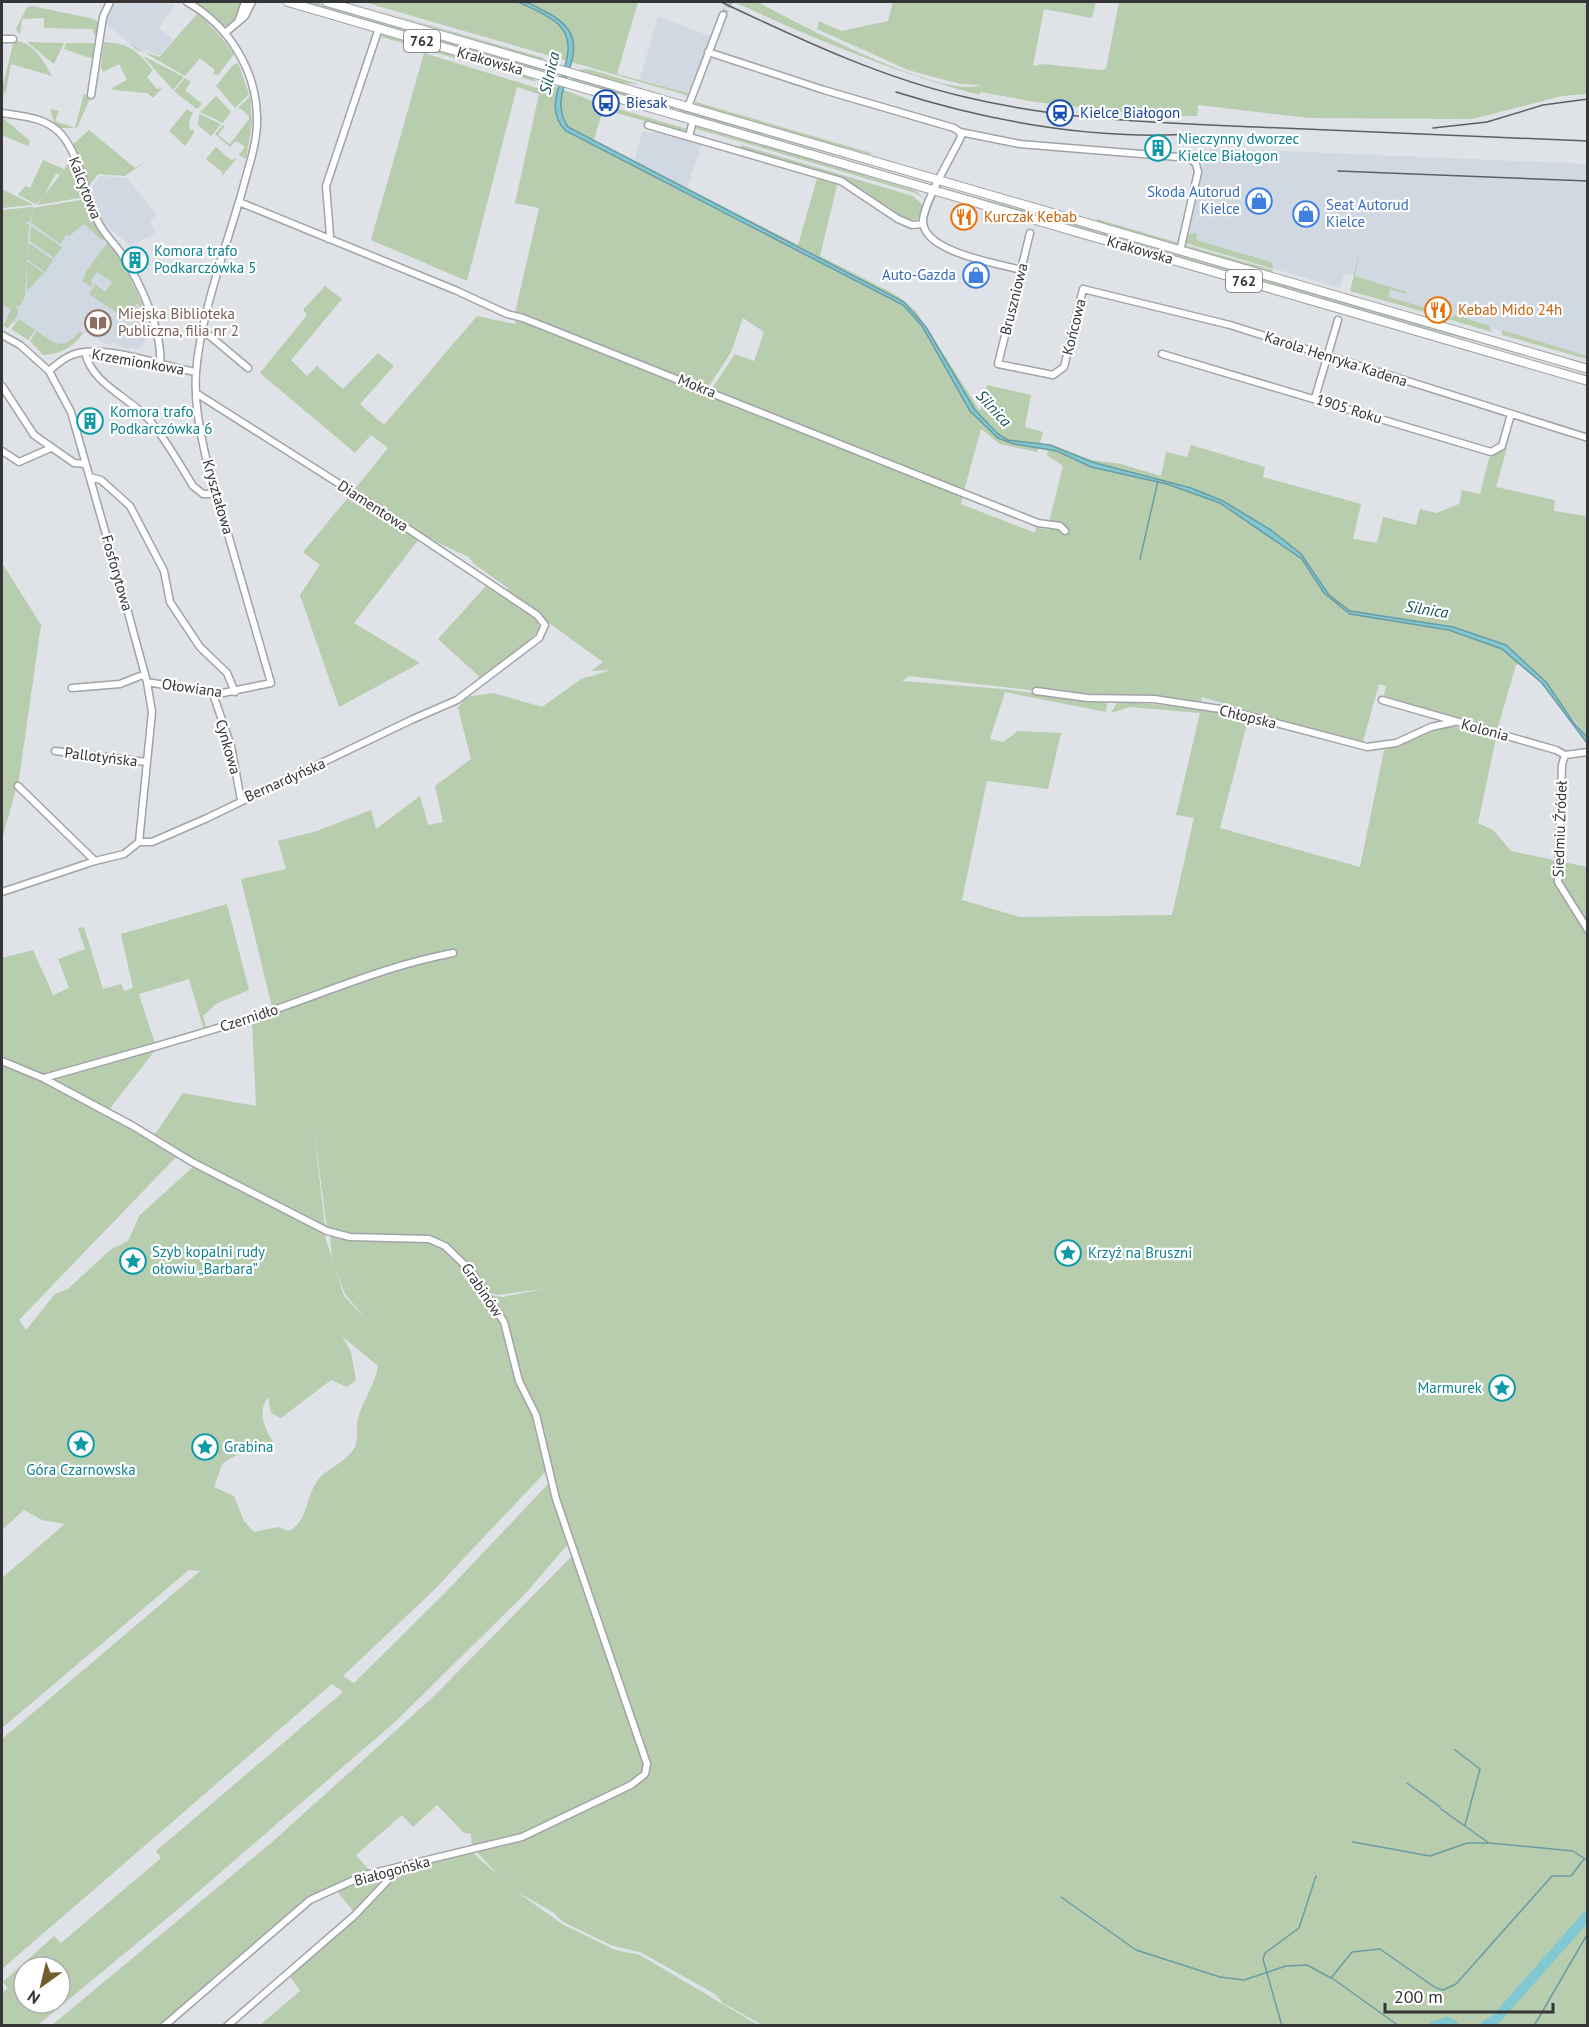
<svg xmlns="http://www.w3.org/2000/svg" width="1589" height="2027" font-family="'PT Sans',sans-serif">
  <rect width="100%" height="100%" fill="#dfe2e6"/>
  <!-- built -->
  <path fill="#d0d8e2" d="M114,2H159L175,5L159,28L173,39L160,55L137,49L106,24Z
    M658,16L712,37L688,93L640,79Z
    M659,130L702,142L687,189L634,161L643,131L653,134Z
    M1210,148L1587,164V356L1385,299L1355,276L1344,273L1340,288L1186,243L1206,151Z
    M100,176L127,178L156,214L150,222L156,233L130,246L103,222L90,190Z
    M64,202L96,230L115,253L137,296L148,320L147,323L154,331L139,349L125,348L113,342L110,346L82,331L55,353L7,319L2,325V210L51,206Z"/>
  <!-- green -->
  <path fill="#b7cdae" fill-rule="evenodd" d="M192,2H242C238,13 234,26 222,26Z
    M300,2H315L558,73L557,76Z
    M364,2H638L617,74L688,93L689,96Z
    M734,2H758C796,23 943,100 981,85L960,84L908,70L817,29L819,21L841,31L888,21L893,2H1096L1092,18L1044,9L1033,66L1044,64L1099,70L1106,69L1119,2H1587V94L1562,96L1473,119L1309,118L1198,105L1197,116H1154L1035,102L981,92L979,95C894,72 815,39 734,2Z
    M32,6L94,19L99,23L97,40L92,29L44,28V18L22,19L20,35L16,29L27,7Z
    M373,9L544,58L541,60Z
    M198,13L220,36L234,54L218,75L213,74L215,70L200,58L185,76L128,43L137,50L159,57Z
    M383,33L529,75L537,82L378,36Z
    M14,40C34,43 43,60 52,76L11,64L5,95L2,89Z
    M27,42L64,43L54,64Z
    M104,42C131,44 136,50 153,70L147,77L157,89L162,88L153,98L147,93L113,90L112,88L127,80L119,64L103,72L101,67Z
    M66,43H98L96,60L64,49Z
    M424,53L540,89L541,86H554L598,103L687,129L683,132L603,109L594,140L798,245L818,175L838,181L820,256L898,296L916,311L980,411L987,385L1031,395L1025,427L1043,432L1037,452L1000,444L981,429L964,491L711,390L735,354L754,361L764,332L743,318L731,352L708,388L515,313L539,208L515,203L539,94L517,87L467,281L371,240Z
    M143,56L184,77L173,90Z
    M238,63L249,94L235,108L216,86L233,65Z
    M588,69L635,83L637,84L619,83L575,70Z
    M572,77L675,107L674,111L571,80Z
    M185,78L191,82L185,90L202,104L197,109L174,91Z
    M84,94L90,98L77,128H58L56,127L50,109L59,111L55,121L75,128Z
    M216,96L231,112L223,123L200,112Z
    M250,96L252,123L246,159L239,155L245,147L236,141L230,147L215,134L223,125L224,127L218,135L230,144L249,119V116L240,108L236,110Z
    M693,101L871,153V155L697,106Z
    M679,108L919,178L920,179L678,112Z
    M187,109L193,113L189,121L190,130H194V133L185,146L169,131Z
    M199,114L221,124L211,136L198,125Z
    M2,117L30,141L28,146L4,136L2,138Z
    M699,125L916,191L925,199L915,193L694,128Z
    M89,130L135,168L149,159L125,176L98,174L87,189L70,147Z
    M741,145L913,196L924,206L918,219L903,220L849,182L740,149Z
    M216,147L231,160L237,158L222,176V172L206,159Z
    M72,159L83,189L81,191L86,197L37,205Z
    M43,160L64,169L59,175L56,173L44,196L36,204L18,195L25,186L30,188Z
    M2,189L32,204V205L2,208Z
    M957,192L1044,215L1484,344L1355,310Z
    M87,199L93,221L104,237L103,241L84,224L69,236L66,235L60,244L31,223L33,208Z
    M33,207L30,222H24L29,225L25,296L19,307L15,305L18,309L17,316L8,328L3,326L11,309L2,305V210Z
    M1097,219L1179,243L1176,246L1097,223Z
    M31,226L62,247L54,258L30,241Z
    M1058,232L1085,238L1387,326L1388,328Z
    M1192,233L1197,234L1196,240L1271,262L1274,269L1185,243L1188,235Z
    M108,242L122,260L150,321L145,318L144,309L136,303L132,314L149,325L147,327L133,318L130,322L89,294L95,284L105,292L112,282L97,272L91,281L93,283L91,287L82,281L86,274L85,273Z
    M29,243L53,260L45,272L27,259Z
    M1185,245L1273,270L1269,273L1187,249Z
    M1360,250L1355,276L1407,292L1406,294L1390,289L1388,297L1433,310L1432,314L1350,291Z
    M27,261L44,273L28,290L27,288Z
    M325,286L342,299L291,360L307,376L317,366L343,389L378,353L394,366L360,404L384,425L477,316L515,324L517,318L963,495L961,504L1035,533L1036,527L1047,530L1063,466L1047,455L1050,444L1092,460L1121,464L1161,476L1166,452L1187,457L1191,445L1265,467L1263,477L1361,504L1353,539L1377,543L1383,517L1416,525L1420,509L1436,513L1459,504L1462,490L1480,494L1489,458L1504,447L1507,448L1496,487L1555,500L1554,511L1587,516V736C1565,710 1549,684 1522,662L1516,665L1497,730L1383,698L1386,686L1379,684L1362,745L1202,697L1201,702L1158,697H1089L909,676L902,681L1003,689L1107,703L1106,712L1005,692L990,739L1003,742L1018,731L1061,733L1048,789L987,781L962,900L1020,917L1172,915L1194,818L1176,815L1200,713L1130,707L1111,713L1118,701L1214,710L1248,720L1220,828L1360,867L1384,750L1444,727L1455,726L1496,738L1478,823L1493,830L1511,851L1587,867V2025H762L723,2003L715,1994L642,1953L611,1945L563,1922L554,1913L516,1891L562,1924L615,1950L640,1955L758,2025H260L300,1991L289,1975L357,1916L336,1890L365,1878L472,1852L500,1877L477,1852L524,1839L538,1832L533,1830L472,1848L471,1834L464,1833L437,1805L413,1827L402,1815L356,1855L371,1872L339,1883L308,1899L160,2025H52L271,1843L432,1698L574,1554L590,1602L593,1600L561,1505L542,1425L521,1381L508,1328L489,1295L503,1297L543,1289L497,1295L488,1292L457,1253L428,1238L350,1236L327,1229L313,1122L325,1227L256,1192L257,1195L323,1230L344,1296L366,1319L345,1294L332,1260L330,1234L350,1239L427,1241L448,1250L458,1259L484,1293L505,1331L512,1371L533,1415L548,1469L434,1590L343,1676L354,1683L446,1592L550,1482L569,1543L524,1595L395,1722L177,1910L38,2025H2V1993L8,1988L3,1982L54,1936L61,1943L161,1858L156,1851L343,1692L332,1684L2,1969V1739L200,1571L189,1570L2,1728V1578L65,1524L42,1520L24,1510L2,1530V1063L46,1082L177,1156L19,1320L26,1330L55,1294L68,1289L110,1250L128,1241L140,1215L194,1166L240,1187V1184L198,1163L153,1137L183,1093L256,1106L252,1020L366,980L272,1007L241,879L286,869L278,841L317,831L371,810L376,829L420,796L428,825L443,822L435,786L471,759L458,708L466,697L493,693L542,707L581,679L611,670L591,671L603,662L506,592L508,588L474,564L469,557L423,536L354,490L388,448L371,435L355,453L260,373L307,315L303,310ZM342,1336L378,1366C375,1385 363,1400 358,1418C355,1429 360,1440 353,1450C343,1465 325,1468 316,1483C305,1500 308,1521 289,1531L278,1527L254,1532L244,1521L234,1496L214,1487L222,1464L241,1452L271,1447L273,1442C264,1427 257,1413 268,1397L271,1413L281,1418L331,1380L347,1387L356,1380L351,1352ZM24,1967H60V2003H24Z
    M1456,315L1489,326L1492,332L1448,319Z
    M19,319L35,330L28,340L11,329Z
    M1502,330L1587,356V359L1502,335Z
    M37,331C55,343 62,352 79,332H84C74,347 61,354 43,355L30,341Z
    M351,494L419,539L354,623L420,663L339,707L300,595L320,565L303,552Z
    M2,563L41,625L19,779L2,839Z
    M486,586L534,617L540,627L533,637L482,679L438,639Z
    M227,904L249,990L216,1004L203,1016L206,1027L242,1018L204,1030L189,979L139,994L155,1044L44,1076L2,1059V958L33,950L53,995L69,988L58,959L85,949L78,928L84,927L103,989L121,984L124,991L133,988L121,934Z
    M156,1049L108,1111L50,1079Z"/>
  <!-- water -->
  <path fill="#81c8d3" stroke="#6a9ca4" stroke-width="1.5" d="M518,2C529,1 538,8 548,13C608,45 540,87 568,127L904,302L926,327L975,410L998,434L1008,440L1050,445L1092,462L1191,488L1223,501L1271,530L1301,554L1329,595L1350,611L1453,627L1506,645L1546,682L1574,723L1587,737V743L1542,683L1502,649L1449,630L1350,614L1324,593L1302,559L1220,503L1167,484L1091,467L1057,451L1014,444L998,438L970,411L922,326L903,305L566,131C533,100 589,56 559,25C549,15 531,8 518,2Z"/>
  <g fill="none" stroke-linecap="round" stroke-linejoin="round">
    <!-- stream -->
    <path stroke="#6a9ca4" stroke-width="1.5" d="M1140,559L1158,481
      M1455,1750L1480,1769L1465,1825
      M1407,1783L1440,1807
      M1441,1809L1489,1843L1573,1851L1588,1861
      M1353,1842L1430,1856L1467,1843H1489
      M1061,1897L1136,1950L1220,1977L1244,1980L1286,1966L1307,1965L1331,1978L1352,1952L1380,1949L1436,1988L1443,1990L1456,1984L1552,1876H1571L1584,1859
      M1332,1978L1399,2026
      M1282,2026L1263,1959L1265,1953L1299,1928L1316,1876
      M1534,2026L1588,1933"/>
    <!-- river -->
    <path stroke="#81c8d3" stroke-width="10" d="M1434,2026L1448,2022L1454,2026
      M1485,2026L1496,2019L1588,1915"/>
    <!-- minor-tunnel -->
    <path stroke="#bdbfc3" stroke-width="6" stroke-dasharray="6 3" stroke-linecap="butt" d="M723,15L730,2"/>
    <!-- minor casing -->
    <g stroke="#a0a3a7" stroke-width="9">
      <path id="minor" d="M238,22L245,2
        M225,33L245,16L252,2
        M2,39H13
        M708,52L824,90L954,128L960,132L1020,144L1190,158L1196,164L1198,172L1180,251
        M91,95L103,17L110,2
        M688,107L723,15
        M2,113C21,116 43,117 58,131C80,152 84,193 97,220C103,233 113,242 121,253C140,282 163,331 160,365
        M648,125L841,181L898,219L912,225L923,224
        M960,132L961,137C952,155 923,204 923,221C923,252 996,263 1021,270
        M689,137L693,120
        M239,202L455,290L507,314L523,318L1038,523L1060,526L1065,531
        M1030,233L998,364L1053,375L1064,367L1083,289L1230,325L1588,438
        M328,239L330,235L326,186L379,28
        M204,331L248,368
        M2,335L20,345L49,371L71,412L123,594L147,682L152,712L139,842
        M85,352C92,386 133,398 152,423C168,443 180,465 193,486L203,494H216
        M1162,354L1491,452L1502,446L1511,414
        M49,371C56,365 63,358 72,355C103,343 162,366 196,372
        M2,386L34,435L74,463L85,464
        M1315,398L1338,320
        M2,451L19,462L51,448
        M90,477L101,480L130,506L164,571L170,602L200,647L227,673L235,692
        M147,682L218,694L271,683L206,458C200,431 194,402 196,373C200,315 227,245 243,188C249,165 258,141 257,117C256,69 228,25 187,2
        M72,688L120,684L145,674
        M1036,691L1088,698L1154,699L1227,710L1367,747L1396,743L1431,727L1454,722
        M213,694L231,746L241,800
        M1382,700L1556,750L1565,755
        M55,751L147,762
        M1565,755L1562,765L1558,882L1588,930
        M1565,755L1588,752
        M18,786L95,861
        M2,892L95,861L124,854L139,842H152L205,819L411,720L457,700L539,638L545,625L537,615L371,504L196,393
        M2,1061L43,1078L133,1126L192,1162L327,1231L350,1237L429,1239L445,1246L470,1270L504,1322L519,1381L536,1415L556,1499L647,1764L645,1774L631,1785L522,1837L365,1875L310,1900L164,2026
        M44,1078C117,1057 190,1038 262,1014C325,993 388,965 453,953
        M227,2026L355,1915L392,1876V1869"/>
    </g>
    <!-- major casing -->
    <g stroke="#a0a3a7" stroke-width="10">
      <path id="major" d="M288,2L1588,381
        M327,2L1588,369"/>
    </g>
    <!-- minor -->
    <use href="#minor" stroke="#fff" stroke-width="6"/>
    <!-- major -->
    <use href="#major" stroke="#fff" stroke-width="8"/>
    <!-- rail -->
    <path stroke="#5d5f61" stroke-width="1.5" d="M721,2C800,39 879,77 965,97C1061,120 1159,123 1257,127C1367,132 1477,137 1588,141
      M896,92C992,122 1092,140 1193,134
      M1433,128L1487,122L1543,105L1588,99
      M1338,171L1588,181"/>
  </g>
  <!-- icons -->
  <defs>
    <g id="bus-ring" transform="scale(1.35)"><circle r="9.5" fill="#fff" stroke="#1a4fb4" stroke-width="1.5"/><path d="M-5-6H5V4H4V6H2V4H-2V6H-4V4H-5ZM-3.5-4V0h7V-4ZM-3.5 1.2v1.5H-2V1.2ZM2 1.2v1.5H3.5V1.2Z" fill="#1a4fb4"/></g>
    <g id="station-ring" transform="scale(1.35)"><circle r="9.5" fill="#fff" stroke="#1a4fb4" stroke-width="1.5"/><path d="M-3-6H3Q5-6 5-4V2Q5 4 3 4L4.5 6H3L1.5 4h-3L-3 6H-4.5L-3 4Q-5 4-5 2V-4Q-5-6-3-6ZM-3.5-4v3h7v-3ZM-3.5 1v1.5H-2V1ZM2 1v1.5H3.5V1Z" fill="#1a4fb4"/></g>
    <g id="building-ring" transform="scale(1.35)"><circle r="9.5" fill="#fff" stroke="#0f9aa8" stroke-width="1.5"/><path d="M-4-6H4V6H1V3H-1V6H-4ZM-2.5-4.3h1.7v1.8h-1.7ZM.8-4.3h1.7v1.8H.8ZM-2.5-1h1.7V.8h-1.7ZM.8-1h1.7V.8H.8Z" fill="#0f9aa8"/></g>
    <g id="shop-ring" transform="scale(1.35)"><circle r="9.5" fill="#fff" stroke="#3f7fe0" stroke-width="1.5"/><path d="M-5-2.5h2.3a2.7 3.5 0 0 1 5.4 0H5L5.5 6h-11ZM-1.5-2.5h3a1.5 2.3 0 0 0-3 0Z" fill="#3f7fe0"/></g>
    <g id="restaurant-ring" transform="scale(1.35)"><circle r="9.5" fill="#fff" stroke="#e8710a" stroke-width="1.5"/><path d="M-5-6h1v4h1v-4h1v4h1v-4h1v5L-1.5 .5V6h-2V.5L-5-1ZM5-6V6H3V1.5H1.5Q1.5-4 5-6Z" fill="#e8710a"/></g>
    <g id="library-ring" transform="scale(1.35)"><circle r="9.5" fill="#fff" stroke="#8d6e63" stroke-width="1.5"/><path d="M-6-4Q-3-5.5-.7-3.5V5Q-3 3-6 4ZM6-4Q3-5.5 .7-3.5V5Q3 3 6 4Z" fill="#8d6e63"/></g>
    <g id="sight-ring" transform="scale(1.35)"><circle r="9.5" fill="#fff" stroke="#0f9aa8" stroke-width="1.5"/><path d="M0-6L1.8-2.2L6-1.7L2.9 1.2L3.7 5.4L0 3.3L-3.7 5.4L-2.9 1.2L-6-1.7L-1.8-2.2Z" fill="#0f9aa8"/></g>
  </defs>
  <g fill-rule="evenodd">
    <use href="#bus-ring" x="606" y="103"/>
    <use href="#station-ring" x="1060" y="113"/>
    <use href="#building-ring" x="1158" y="148"/>
    <use href="#shop-ring" x="1259" y="201"/>
    <use href="#shop-ring" x="1306" y="214"/>
    <use href="#restaurant-ring" x="964" y="217"/>
    <use href="#building-ring" x="135" y="260"/>
    <use href="#shop-ring" x="976" y="275"/>
    <use href="#restaurant-ring" x="1438" y="310"/>
    <use href="#library-ring" x="98" y="323"/>
    <use href="#building-ring" x="90" y="421"/>
    <use href="#sight-ring" x="1068" y="1253"/>
    <use href="#sight-ring" x="133" y="1261"/>
    <use href="#sight-ring" x="1502" y="1388"/>
    <use href="#sight-ring" x="81" y="1444"/>
    <use href="#sight-ring" x="205" y="1447"/>
  </g>
  <g text-anchor="middle" stroke-width="4.5" stroke-linejoin="round" paint-order="stroke">
    <!-- shield labels -->
    <g fill="#fff" stroke="#717273" stroke-width="1.5">
      <rect x="404" y="30" width="36" height="22" rx="4.5"/>
      <rect x="1226" y="270" width="36" height="22" rx="4.5"/>
    </g>
    <g font-size="14" font-weight="bold" fill="#343537">
      <text x="422" y="46">762</text>
      <text x="1244" y="286">762</text>
    </g>
    <!-- street labels -->
    <g font-size="15" fill="#343537" stroke="#fff">
      <text transform="translate(490 61) rotate(16)" y="5">Krakowska</text>
      <text transform="translate(85 188) rotate(69)" y="5">Kalcytowa</text>
      <text transform="translate(1140 250) rotate(16)" y="5">Krakowska</text>
      <text transform="translate(1014 299) rotate(-76)" y="5">Bruszniowa</text>
      <text transform="translate(1074 327) rotate(-76)" y="5">Końcowa</text>
      <text transform="translate(1336 359) rotate(18)" y="5">Karola Henryka Kadena</text>
      <text transform="translate(138 362) rotate(10)" y="5">Krzemionkowa</text>
      <text transform="translate(697 386) rotate(22)" y="5">Mokra</text>
      <text transform="translate(1349 409) rotate(17)" y="5">1905 Roku</text>
      <text transform="translate(218 497) rotate(74)" y="5">Kryształowa</text>
      <text transform="translate(373 506) rotate(33)" y="5">Diamentowa</text>
      <text transform="translate(117 573) rotate(74)" y="5">Fosforytowa</text>
      <text transform="translate(192 688) rotate(8)" y="5">Ołowiana</text>
      <text transform="translate(1248 717) rotate(14)" y="5">Chłopska</text>
      <text transform="translate(1485 730) rotate(15)" y="5">Kolonia</text>
      <text transform="translate(228 747) rotate(74)" y="5">Cynkowa</text>
      <text transform="translate(101 757) rotate(7)" y="5">Pallotyńska</text>
      <text transform="translate(285 780) rotate(-24)" y="5">Bernardyńska</text>
      <text transform="translate(1560 829) rotate(-88)" y="5">Siedmiu Źródeł</text>
      <text transform="translate(249 1018) rotate(-18)" y="5">Czernidło</text>
      <text transform="translate(482 1290) rotate(56)" y="5">Grabinów</text>
      <text transform="translate(392 1871) rotate(-15)" y="5">Białogońska</text>
    </g>
    <!-- transit labels -->
    <g font-size="15" fill="#164399" stroke="#fff" text-anchor="start">
      <text x="626" y="108">Biesak</text>
      <text x="1080" y="118">Kielce Białogon</text>
    </g>
    <!-- culture labels -->
    <g font-size="15" fill="#0d838f" stroke="#fff" text-anchor="start">
      <text x="1178" y="144">Nieczynny dworzec<tspan x="1178" dy="17">Kielce Białogon</tspan></text>
      <text x="154" y="256">Komora trafo<tspan x="154" dy="17">Podkarczówka 5</tspan></text>
      <text x="110" y="417">Komora trafo<tspan x="110" dy="17">Podkarczówka 6</tspan></text>
      <text x="152" y="1257">Szyb kopalni rudy<tspan x="152" dy="17">ołowiu „Barbara”</tspan></text>
      <text x="1088" y="1258">Krzyż na Bruszni</text>
      <text x="1482" y="1393" text-anchor="end">Marmurek</text>
      <text x="224" y="1452">Grabina</text>
      <text x="81" y="1475" text-anchor="middle">Góra Czarnowska</text>
    </g>
    <!-- shop labels -->
    <g font-size="15" fill="#366cbe" stroke="#fff" text-anchor="end">
      <text x="1240" y="197">Skoda Autorud<tspan x="1240" dy="17">Kielce</tspan></text>
      <text x="1326" y="210" text-anchor="start">Seat Autorud<tspan x="1326" dy="17">Kielce</tspan></text>
      <text x="956" y="280">Auto-Gazda</text>
    </g>
    <!-- food labels -->
    <g font-size="15" fill="#c56008" stroke="#fff" text-anchor="start">
      <text x="984" y="222">Kurczak Kebab</text>
      <text x="1458" y="315">Kebab Mido 24h</text>
    </g>
    <!-- education labels -->
    <g font-size="15" fill="#785e54" stroke="#fff" text-anchor="start">
      <text x="118" y="319">Miejska Biblioteka<tspan x="118" dy="17">Publiczna, filia nr 2</tspan></text>
    </g>
    <!-- water labels -->
    <g font-size="16" font-style="italic" fill="#15535b" stroke="#fff">
      <text transform="translate(549 73) rotate(-77)" y="6">Silnica</text>
      <text transform="translate(994 408) rotate(47)" y="6">Silnica</text>
      <text transform="translate(1427 609) rotate(9)" y="6">Silnica</text>
    </g>
  </g>
  <!-- border -->
  <rect width="1589" height="2027" fill="none" stroke="#343537" stroke-width="6"/>
  <!-- north arrow -->
  <g transform="translate(42 1985) rotate(214)"><circle r="28" fill="#ffffff" stroke="#aeaeaf" stroke-width="1.5"/>
  <path d="M0-4.5L10 22L0 15L-10 22Z" fill="#755e2e"/>
  <text y="-9" font-size="16" font-weight="bold" text-anchor="middle" fill="#343537">N</text>
  </g>
  <!-- scale -->
  <path d="M1385 2003v9h168v-9" fill="none" stroke="#343537" stroke-width="3"/>
  <text x="1394" y="2003" font-size="18" fill="#343537" stroke="#ffffff" stroke-width="4.5" paint-order="stroke">200 m</text>
</svg>
